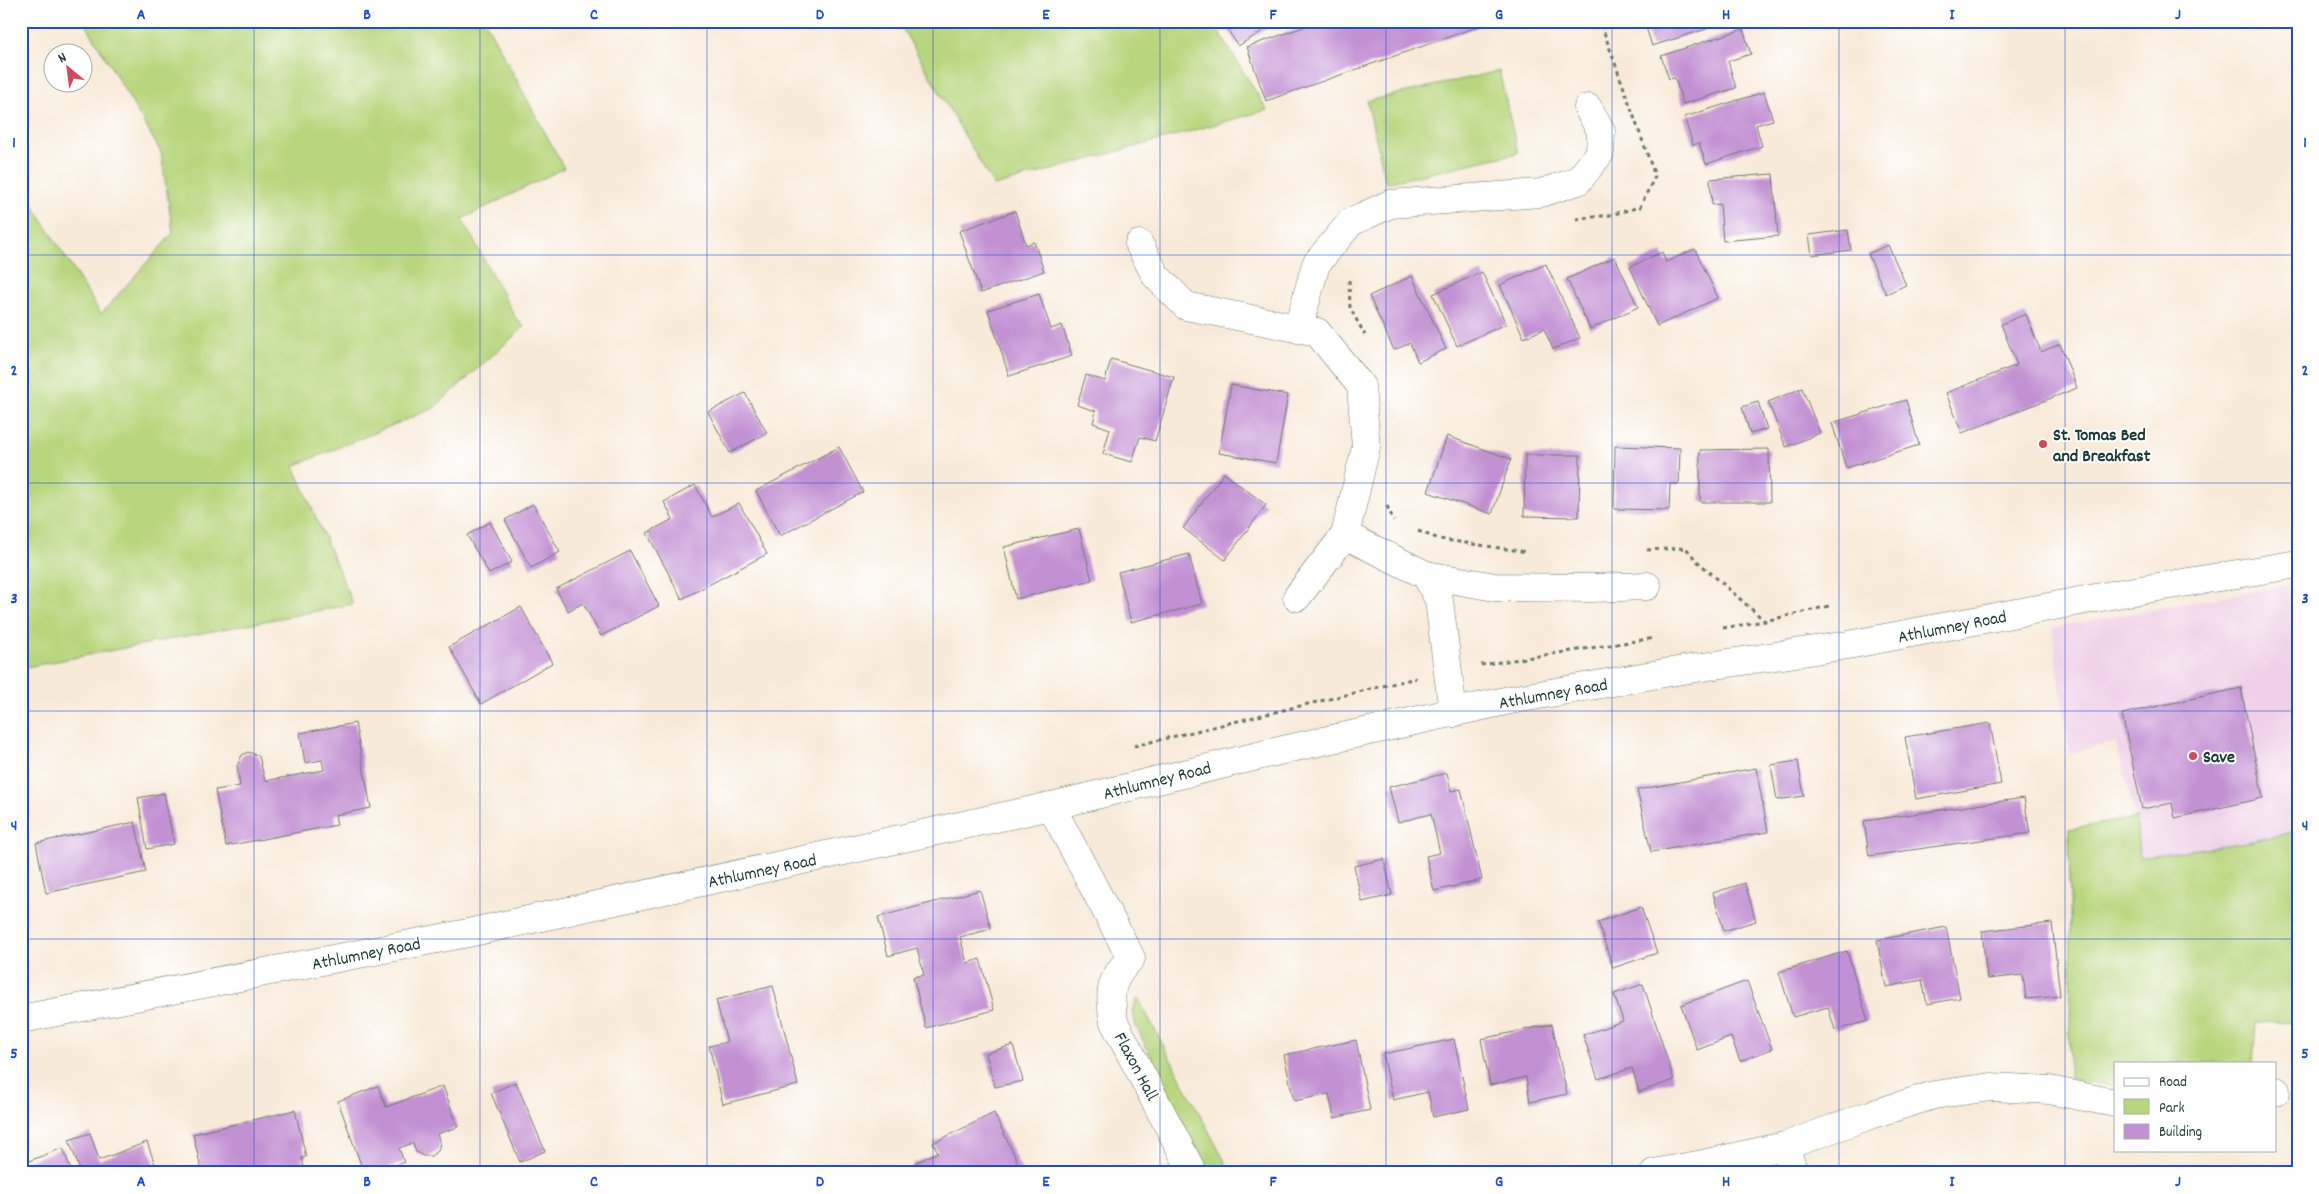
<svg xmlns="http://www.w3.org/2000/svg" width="2319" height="1194" font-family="Dekko,sans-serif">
  <rect width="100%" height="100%" fill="#fff"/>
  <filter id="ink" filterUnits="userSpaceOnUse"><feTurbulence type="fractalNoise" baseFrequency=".02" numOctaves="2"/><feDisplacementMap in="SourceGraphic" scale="10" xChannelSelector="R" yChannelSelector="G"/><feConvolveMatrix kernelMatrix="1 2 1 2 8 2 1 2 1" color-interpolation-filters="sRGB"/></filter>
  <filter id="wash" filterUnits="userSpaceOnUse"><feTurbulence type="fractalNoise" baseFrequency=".0096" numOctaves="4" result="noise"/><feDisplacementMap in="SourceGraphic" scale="20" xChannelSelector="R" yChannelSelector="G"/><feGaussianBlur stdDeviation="1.12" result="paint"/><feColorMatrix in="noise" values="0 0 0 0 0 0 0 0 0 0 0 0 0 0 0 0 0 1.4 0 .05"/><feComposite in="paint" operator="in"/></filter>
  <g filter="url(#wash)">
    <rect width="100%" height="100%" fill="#f8ead8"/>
    <!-- built -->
    <path fill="#efd0e7" d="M2291,584H2298V831L2247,842L2138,857L2136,818L2116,742L2070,753L2052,628Z"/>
    <!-- green -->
    <path fill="#b8d67d" stroke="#6c8a58" d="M84,21H485L564,168L462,219L515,317L524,327L434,408L294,466L353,604L21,668V186L101,314L173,233L161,152Z
      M898,21H1212L1267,110L994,186Z
      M1499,71L1518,153L1386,183L1367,101Z
      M2136,818L2139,857L2247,842L2298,831V1021L2256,1023L2253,1063H2115V1085L2097,1084L2069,1077L2071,975L2069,829Z
      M1138,998L1231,1173H1211L1188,1132L1136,1026L1132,1010Z"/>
    <g id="blocks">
      <!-- building -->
      <path fill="#c291d3" d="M1222,21H1279L1238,46Z
        M1320,21H1482L1483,25L1266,101L1247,47Z
        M1644,21H1715L1716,26L1652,46Z
        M1743,29L1751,54L1728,61L1736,88L1683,104L1675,78L1669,79L1661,56Z
        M1764,92L1773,120L1756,125L1762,146L1706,164L1699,143L1693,145L1684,117Z
        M1773,174L1778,236L1723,241L1720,204L1712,205L1710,179Z
        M1015,211L1026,245L1034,242L1044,271L981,293L959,231Z
        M1848,230L1851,250L1812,255L1809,235Z
        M1888,245L1906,285L1886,294L1868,254Z
        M1695,249L1718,298L1657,326L1630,267L1662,252L1666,262Z
        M1615,257L1638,307L1590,329L1567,279Z
        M1546,264L1580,338L1553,349L1544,329L1524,338L1500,285Z
        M1482,272L1506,324L1457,346L1433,294Z
        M1412,276L1446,349L1418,362L1410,343L1394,350L1369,296Z
        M1039,294L1051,329L1062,325L1072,356L1009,376L988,310Z
        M2026,314L2041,352L2060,344L2077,388L1962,433L1946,393L2017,365L2001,324Z
        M1111,359L1174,377L1155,441L1140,437L1132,462L1103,454L1110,429L1093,423L1096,411L1077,405L1086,375L1105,381Z
        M1231,385L1288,395L1276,463L1219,453Z
        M1802,388L1820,433L1786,447L1768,402Z
        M745,393L767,433L730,453L708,412Z
        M1906,400L1919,445L1846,468L1832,423Z
        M1758,402L1767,429L1750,434L1742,407Z
        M1447,436L1511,459L1492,514L1428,492Z
        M1615,446L1680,448L1679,484H1670L1669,510L1614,509Z
        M839,447L863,492L780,536L756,491Z
        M1769,449L1770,502H1700V450Z
        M1525,455H1580L1579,517L1524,516Z
        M1224,473L1266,505L1225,560L1183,528Z
        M695,485L712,517L739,503L767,554L682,599L647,533L673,519L664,502Z
        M533,504L560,552L531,568L505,520Z
        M490,522L512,562L489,574L467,535Z
        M1079,529L1092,580L1016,599L1004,547Z
        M630,551L659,606L601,636L583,603L568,611L556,589Z
        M1189,554L1202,604L1131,622L1118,572Z
        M521,607L552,663L481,704L449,647Z
        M2241,688L2263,798L2175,818L2172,803L2142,809L2122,714Z
        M355,723L371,808L335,815L337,825L226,846L215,790L240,786L237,766L242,755L248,752L259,756L265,781L324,770L322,760L305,763L300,733Z
        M1990,723L2001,784L1916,799L1905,737Z
        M1798,761L1804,796L1777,800L1771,765Z
        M1756,768L1768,832L1651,852L1637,790Z
        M1447,773L1451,791L1461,789L1482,880L1434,891L1426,856L1440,853L1431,814L1398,822L1389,787Z
        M164,793L174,844L147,849L138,798Z
        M2024,798L2030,833L1869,856L1864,821Z
        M135,822L146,872L46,893L36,843Z
        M1384,859L1392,895L1362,902L1354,866Z
        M1745,883L1756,921L1724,931L1713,893Z
        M980,890L991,929L960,937L967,963L980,959L994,1010L926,1028L913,977L924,975L917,948L888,956L878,917Z
        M1641,907L1657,953L1613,968L1598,922Z
        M2052,923L2060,996L2026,999L2023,975L1987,979L1982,931Z
        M1946,927L1960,998L1927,1004L1922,980L1886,987L1877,940Z
        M1847,951L1868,1021L1835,1030L1828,1007L1793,1017L1779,972Z
        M1747,981L1772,1049L1740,1061L1731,1037L1697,1050L1681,1005Z
        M1643,984L1674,1080L1639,1092L1632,1068L1598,1079L1583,1035L1623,1021L1614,994Z
        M773,986L798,1085L723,1104L709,1046L727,1042L716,1000Z
        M1552,1024L1567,1094L1530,1102L1526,1077L1490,1085L1481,1039Z
        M1454,1039L1469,1109L1433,1117L1428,1092L1393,1100L1383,1054Z
        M1356,1040L1370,1110L1334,1118L1329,1094L1294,1101L1284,1055Z
        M1013,1045L1023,1081L995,1087L986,1053Z
        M516,1082L545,1151L520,1162L491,1093Z
        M378,1086L386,1107L443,1086L458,1127L437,1134L440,1143L438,1151L431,1156H423L416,1152L413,1143L399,1148L404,1162L375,1173H364L338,1101Z
        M295,1110L306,1157L302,1158L305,1173H264L263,1166L240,1173H202L193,1134Z
        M994,1113L1023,1173H917L913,1164L938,1152L933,1143Z
        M90,1133L99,1160L147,1142L158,1173H81L69,1140Z
        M63,1148L72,1173H21V1164Z"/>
    </g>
  </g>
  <g filter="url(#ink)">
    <use href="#blocks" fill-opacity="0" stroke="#6b7a6d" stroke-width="1"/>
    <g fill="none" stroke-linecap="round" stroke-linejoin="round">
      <!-- minor casing -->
      <g stroke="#6b7a6d" stroke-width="29">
        <path id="minor" d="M1139,244L1156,276L1186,306L1317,332L1361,386L1366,447L1345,535L1297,597
          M1298,329L1316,264L1351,222L1390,204L1541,193L1578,181L1600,153L1601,131L1588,108
          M1345,535L1426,575L1439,600L1453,713
          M1426,575L1495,587L1591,588L1647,586
          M1051,806L1131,958C1109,981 1109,992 1114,1022L1193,1173
          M2275,1092L2276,1091
          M1785,1146L1794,1173
          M1654,1173L1703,1164L1785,1146L1870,1115L1934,1095L1991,1087L2049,1090L2115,1103"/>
      </g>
      <!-- major casing -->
      <g stroke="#6b7a6d" stroke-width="29">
        <path id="major" d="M21,1019L468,933L1051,806L1287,749L1510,700L1670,672L1848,645L2122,593L2298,564"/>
      </g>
      <!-- path -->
      <path stroke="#6b7a6d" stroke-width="3" stroke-dasharray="4 4" stroke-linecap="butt" d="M1576,219L1610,215L1640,207L1655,176L1600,21
        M1349,280L1350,308L1365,335
        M1387,506L1394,521
        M1418,531L1439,539L1527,552
        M1647,550L1686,548L1696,560L1765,621
        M1723,628L1765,621L1829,606
        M1481,665L1655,638
        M1134,746L1416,678"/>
      <!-- minor -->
      <use href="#minor" stroke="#fff" stroke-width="28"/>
      <!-- major -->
      <use href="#major" stroke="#fff" stroke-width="28"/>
    </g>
  </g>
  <!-- grid -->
  <path fill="none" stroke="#1d4ed8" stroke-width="1" stroke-opacity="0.55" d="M254,21V1173M480,21V1173M707,21V1173M933,21V1173M1160,21V1173M1386,21V1173M1612,21V1173M1839,21V1173M2065,21V1173M21,255H2298M21,483H2298M21,711H2298M21,939H2298"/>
  <!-- markers -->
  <g fill="#d1495b" stroke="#fff" stroke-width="2">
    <circle cx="2043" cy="444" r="5"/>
    <circle cx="2193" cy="756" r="5"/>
  </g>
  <g text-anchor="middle" stroke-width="4" stroke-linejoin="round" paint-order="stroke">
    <!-- poi labels -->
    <g font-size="18" font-weight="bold" fill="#1f3d34" stroke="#fff" text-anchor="start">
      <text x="2053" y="440">St. Tomas Bed<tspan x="2053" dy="21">and Breakfast</tspan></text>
      <text x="2203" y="762">Save</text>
    </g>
    <!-- street labels -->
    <g font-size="18" fill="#1f3d34" stroke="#fff">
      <text transform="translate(1952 626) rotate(-11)" y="6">Athlumney Road</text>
      <text transform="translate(1553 693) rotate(-10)" y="6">Athlumney Road</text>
      <text transform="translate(1157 780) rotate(-14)" y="6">Athlumney Road</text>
      <text transform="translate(762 870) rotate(-12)" y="6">Athlumney Road</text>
      <text transform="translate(366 953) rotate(-11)" y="6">Athlumney Road</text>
      <text transform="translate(1137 1066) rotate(62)" y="6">Flaxon Hall</text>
    </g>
  </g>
  <!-- margin -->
  <rect width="2319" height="1194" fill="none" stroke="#fff" stroke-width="55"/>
  <!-- legend -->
  <rect x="2114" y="1062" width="162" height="90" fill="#ffffff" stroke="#a5b1ae"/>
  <rect x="2124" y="1078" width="25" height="8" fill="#ffffff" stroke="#a5b1ae"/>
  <text x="2159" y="1086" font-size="15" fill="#1f3d34">Road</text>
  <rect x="2124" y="1099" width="25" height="15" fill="#b8d67d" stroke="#a5b1ae"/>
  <text x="2159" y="1112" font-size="15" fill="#1f3d34">Park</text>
  <rect x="2124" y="1124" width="25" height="15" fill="#c291d3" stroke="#a5b1ae"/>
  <text x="2159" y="1136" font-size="15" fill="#1f3d34">Building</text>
  <!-- north arrow -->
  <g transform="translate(68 68) rotate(331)"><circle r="24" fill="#ffffff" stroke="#a5b1ae"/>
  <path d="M0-4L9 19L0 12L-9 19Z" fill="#d1495b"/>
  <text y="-8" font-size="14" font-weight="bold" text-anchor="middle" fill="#1f3d34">N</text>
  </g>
  <rect x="28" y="28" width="2264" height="1138" fill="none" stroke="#1d4ed8" stroke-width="2"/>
  <g font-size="16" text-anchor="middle" font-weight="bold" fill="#1d4ed8">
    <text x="141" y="19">A</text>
    <text x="367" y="19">B</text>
    <text x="594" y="19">C</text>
    <text x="820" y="19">D</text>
    <text x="1046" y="19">E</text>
    <text x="1273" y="19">F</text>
    <text x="1499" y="19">G</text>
    <text x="1726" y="19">H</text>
    <text x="1952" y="19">I</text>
    <text x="2178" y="19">J</text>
    <text x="14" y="147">1</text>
    <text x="2305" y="147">1</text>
    <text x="14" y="375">2</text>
    <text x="2305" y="375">2</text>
    <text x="14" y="603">3</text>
    <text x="2305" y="603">3</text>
    <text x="14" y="830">4</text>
    <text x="2305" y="830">4</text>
    <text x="14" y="1058">5</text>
    <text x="2305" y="1058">5</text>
    <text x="141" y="1186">A</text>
    <text x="367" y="1186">B</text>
    <text x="594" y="1186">C</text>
    <text x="820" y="1186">D</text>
    <text x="1046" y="1186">E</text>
    <text x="1273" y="1186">F</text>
    <text x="1499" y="1186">G</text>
    <text x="1726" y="1186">H</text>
    <text x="1952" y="1186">I</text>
    <text x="2178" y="1186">J</text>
  </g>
</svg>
